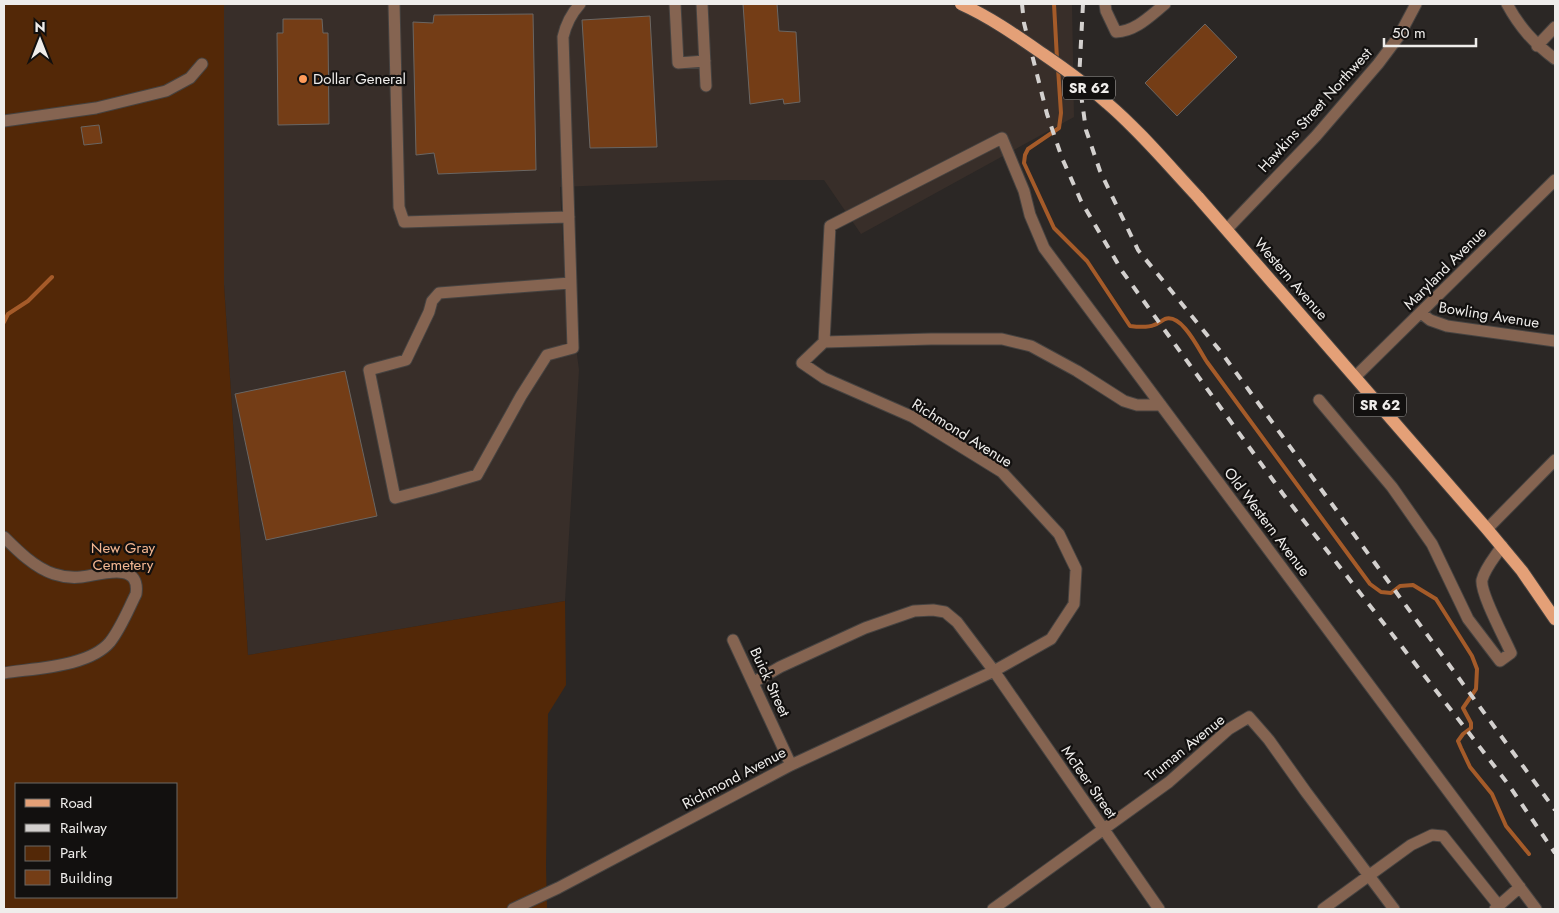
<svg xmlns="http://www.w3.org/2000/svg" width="1559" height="913" font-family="Jost,sans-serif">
  <rect width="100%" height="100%" fill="#2b2725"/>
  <!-- built -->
  <path fill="#382e29" d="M224,4H1072L1074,117L861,234L824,180H729L560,187L563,247L579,370L565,601L248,655L224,285Z"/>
  <!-- green -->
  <path fill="#532807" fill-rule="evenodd" d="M4,4H224V285L248,655L565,601L566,685L548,714L546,867L547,909H4ZM16,784H176V897H16Z"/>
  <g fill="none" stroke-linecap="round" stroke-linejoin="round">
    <!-- stream -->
    <path stroke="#a55b29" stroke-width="4" d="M1054,4L1057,59
      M1058,68L1061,113L1059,128L1028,149L1025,155L1024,163L1054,228L1087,261L1130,326C1138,327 1147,328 1154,325C1158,324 1161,321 1165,319C1182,313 1199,350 1207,362L1370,584L1381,592L1391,593L1400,586L1413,585L1436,599L1472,656L1477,669L1476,689L1463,708L1471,723V728L1463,734L1458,741L1461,748L1470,767L1492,794L1506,826L1529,854
      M4,322L8,314L28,301L52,277"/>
  </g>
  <!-- building -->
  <path fill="#743d16" stroke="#6a6663" d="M743,4H777L779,31L796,32L800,102L784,104L783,99L750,104Z
    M533,14L536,170L438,174L434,153L416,155L413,22L433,23L434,15Z
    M650,16L657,147L590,148L582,20Z
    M283,19H322L323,33H328L329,124L278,125L277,33H283Z
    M1205,24L1237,57L1177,116L1145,83Z
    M99,125L102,143L84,145L81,127Z
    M345,371L377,516L266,540L235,394Z"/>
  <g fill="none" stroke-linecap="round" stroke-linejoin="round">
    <!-- minor casing -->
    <g stroke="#464341" stroke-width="13">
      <path id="minor" d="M394,4L399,207L404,222L569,217
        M675,4L678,63L705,61
        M702,4L706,86
        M1105,4L1106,11L1116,32C1136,31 1150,16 1165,4
        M1507,4C1520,28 1534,43 1555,59
        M1537,46L1555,27
        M4,121L96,108L166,91L190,78L202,64
        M1227,229L1316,136L1378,64L1399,36L1416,4
        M570,283L439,293L432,301L429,312L406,360L369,370L395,498L433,488L477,475L521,396L547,355L573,348L563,37C566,24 571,14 580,4
        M1421,313L1430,320L1447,326L1555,341
        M824,342L830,226L1002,138L1024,191L1030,215L1044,248L1536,909
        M1355,377L1555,180
        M1319,400L1392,487L1432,544L1468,619L1500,661L1511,653C1505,639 1480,593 1482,580C1485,568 1495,557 1502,546
        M1487,529L1555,460
        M4,537C18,551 35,568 54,574C63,577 72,578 81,577C99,575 141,560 136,594C128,610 121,628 110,642C89,667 35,668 4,673
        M733,640L791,765
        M754,682L780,667L865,628L914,611L933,610L945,612L957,622L994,671L1159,909
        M513,909L558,888L791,765L994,671L1051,639L1074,604L1076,569L1059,534L1002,472L913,417L824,378L802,363L824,342L931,339H1002L1031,346L1077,371L1124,401L1137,405H1161
        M993,909L1169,782L1229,729L1249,717L1269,740L1306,792L1394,909
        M1323,909L1411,845L1432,835L1443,836L1499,906
        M1495,909L1520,887"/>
    </g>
    <!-- major casing -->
    <g stroke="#464341" stroke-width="14">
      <path id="major" d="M1198,197L1487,529L1522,571L1555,619"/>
    </g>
    <!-- minor -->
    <use href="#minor" stroke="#856451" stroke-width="11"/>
    <!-- major -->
    <use href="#major" stroke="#e4a077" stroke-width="12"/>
    <!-- rail -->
    <path stroke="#d3d0ce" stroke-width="4" stroke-dasharray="9 9" stroke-linecap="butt" d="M1022,4L1024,23L1047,114L1062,158L1081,201L1122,271L1283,494L1469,733L1508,784L1555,853
      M1083,4L1079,80L1086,130L1100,171L1138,250L1221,352L1555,810"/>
    <!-- major-bridge casing -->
    <g stroke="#464341" stroke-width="14" stroke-linecap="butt">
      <path id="major-bridge" d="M961,4C990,17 1017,36 1043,54C1065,69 1087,85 1107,103C1140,131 1168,165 1198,197"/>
    </g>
    <!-- major-bridge -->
    <use href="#major-bridge" stroke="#e4a077" stroke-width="12"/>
  </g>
  <!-- markers -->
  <circle fill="#ff9b5a" stroke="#12100f" stroke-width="2" cx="303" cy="79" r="5"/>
  <g text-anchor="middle" stroke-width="4.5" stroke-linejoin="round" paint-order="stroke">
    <!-- shield labels -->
    <g fill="#12100f" stroke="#adaba9" stroke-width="1">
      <rect x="1063" y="76.5" width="52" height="23" rx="4"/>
      <rect x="1354" y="393.5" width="52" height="23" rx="4"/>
    </g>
    <g font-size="14" font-weight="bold" fill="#efedeb">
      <text x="1089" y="93">SR 62</text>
      <text x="1380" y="410">SR 62</text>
    </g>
    <!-- poi labels -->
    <g font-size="15" fill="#efedeb" stroke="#12100f" text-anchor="start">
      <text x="313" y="84">Dollar General</text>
    </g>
    <!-- street labels -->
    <g font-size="15" fill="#efedeb" stroke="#12100f">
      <text transform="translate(1315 110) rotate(-48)" y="5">Hawkins Street Northwest</text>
      <text transform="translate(1445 268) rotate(-45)" y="5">Maryland Avenue</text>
      <text transform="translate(1291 279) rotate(49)" y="5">Western Avenue</text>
      <text transform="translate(1489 315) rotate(9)" y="5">Bowling Avenue</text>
      <text transform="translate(962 433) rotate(32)" y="5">Richmond Avenue</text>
      <text transform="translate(1267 522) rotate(53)" y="5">Old Western Avenue</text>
      <text transform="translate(770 682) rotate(65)" y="5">Buick Street</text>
      <text transform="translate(1185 748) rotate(-39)" y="5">Truman Avenue</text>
      <text transform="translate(734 778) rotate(-28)" y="5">Richmond Avenue</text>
      <text transform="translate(1089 782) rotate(55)" y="5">McTeer Street</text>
    </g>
    <!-- park labels -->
    <g font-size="15" fill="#f3b691" stroke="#12100f">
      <text x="123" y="553">New Gray<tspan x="123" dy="17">Cemetery</tspan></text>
    </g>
  </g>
  <!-- border -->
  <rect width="1559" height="913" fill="none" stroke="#efedeb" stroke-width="10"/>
  <!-- legend -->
  <rect x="15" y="783" width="162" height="115" fill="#12100f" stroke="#6a6867"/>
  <rect x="25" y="799" width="25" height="8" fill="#e4a077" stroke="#6a6867"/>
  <text x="60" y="808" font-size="15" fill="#efedeb">Road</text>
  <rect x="25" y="824" width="25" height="8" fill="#d3d0ce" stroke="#6a6867"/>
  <text x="60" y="833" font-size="15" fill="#efedeb">Railway</text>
  <rect x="25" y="846" width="25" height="15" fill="#532807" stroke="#6a6867"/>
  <text x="60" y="858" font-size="15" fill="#efedeb">Park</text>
  <rect x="25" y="870" width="25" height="15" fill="#743d16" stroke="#6a6867"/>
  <text x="60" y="883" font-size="15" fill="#efedeb">Building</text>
  <!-- north arrow -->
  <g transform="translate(40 40)" stroke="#12100f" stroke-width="4" paint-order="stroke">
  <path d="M0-4L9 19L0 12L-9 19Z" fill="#efedeb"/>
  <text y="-8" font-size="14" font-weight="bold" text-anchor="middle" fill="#efedeb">N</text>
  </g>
  <!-- scale -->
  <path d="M1384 38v8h92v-8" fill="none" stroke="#efedeb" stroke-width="2.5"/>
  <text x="1392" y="38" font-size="15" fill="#efedeb" stroke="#12100f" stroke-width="4" paint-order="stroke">50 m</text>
</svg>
